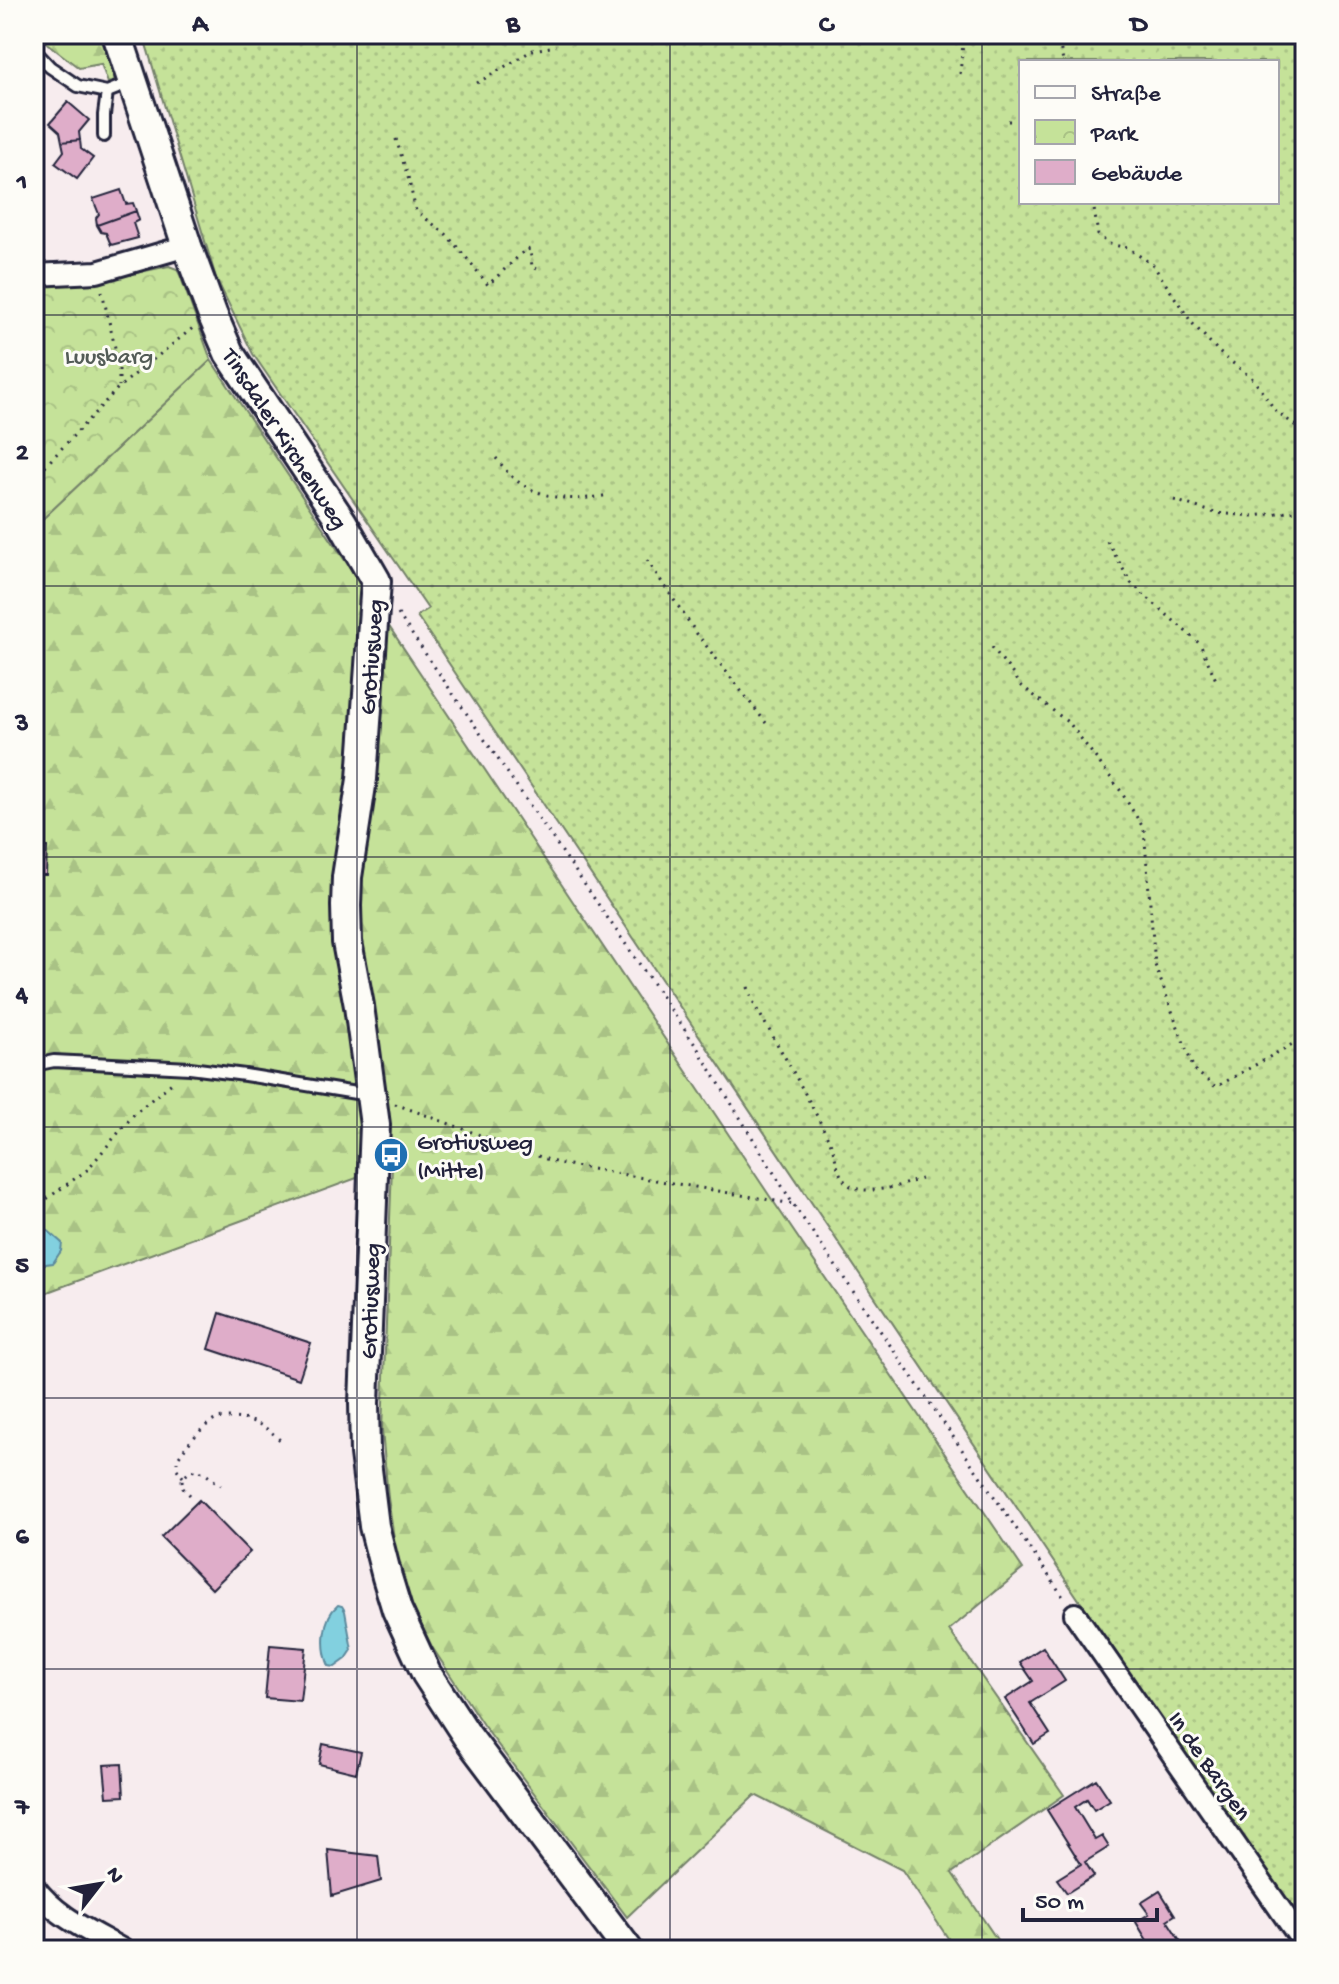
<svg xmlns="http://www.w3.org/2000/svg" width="1339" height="1984" font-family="'Gochi Hand',sans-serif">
  <defs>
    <pattern id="grass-dots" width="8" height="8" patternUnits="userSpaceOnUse" patternTransform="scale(2)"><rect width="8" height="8" fill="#c5e299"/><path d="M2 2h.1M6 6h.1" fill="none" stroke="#a9c285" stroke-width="1.8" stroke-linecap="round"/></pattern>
    <pattern id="forest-firs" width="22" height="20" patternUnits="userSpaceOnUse" patternTransform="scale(2)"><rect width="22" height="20" fill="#c5e299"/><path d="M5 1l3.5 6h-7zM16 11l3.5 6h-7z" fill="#a9c285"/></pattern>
    <pattern id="park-crowns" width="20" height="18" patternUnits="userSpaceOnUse" patternTransform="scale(2)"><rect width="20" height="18" fill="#c5e299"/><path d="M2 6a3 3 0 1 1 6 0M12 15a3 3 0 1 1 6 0" fill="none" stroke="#a9c285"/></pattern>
  </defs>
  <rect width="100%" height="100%" fill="#f7ecee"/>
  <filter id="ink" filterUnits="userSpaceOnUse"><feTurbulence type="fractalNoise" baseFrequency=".0125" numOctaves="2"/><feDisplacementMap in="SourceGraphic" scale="16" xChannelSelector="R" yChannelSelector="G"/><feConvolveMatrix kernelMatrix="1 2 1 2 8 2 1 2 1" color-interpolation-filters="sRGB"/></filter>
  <g filter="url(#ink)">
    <!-- grass -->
    <path fill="url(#grass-dots)" stroke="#74826a" stroke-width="2" fill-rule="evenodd" d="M143,34H1305V1935C1009,1495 712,1057 417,616L428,609L253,354L216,278ZM1021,62H1277V202H1021Z"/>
    <!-- forest -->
    <path fill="url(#forest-firs)" stroke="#74826a" stroke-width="2" d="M35,34H100L115,81L108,83L101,64L79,68Z
      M211,360L769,1195L1023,1569L949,1630L1064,1795L952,1873L1004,1950H956L902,1870L755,1795L627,1917L483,1725L432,1647L409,1599L397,1559L388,1498L382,1430L392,1165L34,1297V1263L38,1265L45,1228L34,1227V527Z"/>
    <!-- park -->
    <path fill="url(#park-crowns)" stroke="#74826a" stroke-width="2" d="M169,266L177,269L180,275L211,360L34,527V298L37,297L45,284L92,282Z"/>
    <!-- water -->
    <path fill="#82d0df" stroke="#5c8a9d" stroke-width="2" d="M34,1227L45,1228L62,1243L61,1251L53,1263L38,1265L34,1263Z
      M338,1605L342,1606L345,1611L352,1650L346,1659L335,1667L329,1666C321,1648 322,1618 338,1605Z"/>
    <!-- building -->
    <path fill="#dfadc9" stroke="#22223b" stroke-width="2" d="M68,102L89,120L79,132L80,140L62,142L60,132L50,123Z
      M80,140L81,149L93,158L77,179L55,163L64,151L62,142Z
      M121,190L126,204L133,203L136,211L97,225L96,218L99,214L93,199Z
      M136,211L139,220L133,223L138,238L111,245L106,233L101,232L97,225Z
      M34,847H47L46,875H34Z
      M220,1313L311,1343L299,1379L209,1349Z
      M199,1500L250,1552L212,1589L161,1537Z
      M270,1645L306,1648L300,1701L265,1698Z
      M1043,1647L1065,1681L1030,1703L1050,1734L1034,1744L1005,1699L1033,1681L1020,1662Z
      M323,1744L361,1752L356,1773L319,1764Z
      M122,1764L124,1796L107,1797L104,1765Z
      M1096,1779L1110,1800L1094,1810L1087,1799L1075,1807L1095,1840L1102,1836L1109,1847L1085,1862L1094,1876L1067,1893L1057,1879L1081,1864L1047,1810Z
      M328,1850L378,1856L381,1881L332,1896Z
      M1160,1891L1175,1915L1167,1920L1185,1948L1183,1950H1142L1140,1947L1148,1942L1136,1922L1149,1914L1141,1903Z"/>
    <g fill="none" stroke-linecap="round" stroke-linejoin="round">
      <!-- lane casing -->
      <g stroke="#22223b" stroke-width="16">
        <path id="lane" d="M34,50L50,67L78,86L107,92L130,83
          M104,136V115L107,92
          M34,1065L54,1061L190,1068L245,1075L368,1095"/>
      </g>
      <!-- street casing -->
      <g stroke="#22223b" stroke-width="26">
        <path id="street" d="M34,275L97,272L187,246
          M1075,1614L1305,1945
          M34,1887C56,1917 92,1932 123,1950"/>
      </g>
      <!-- secondary casing -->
      <g stroke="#22223b" stroke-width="34">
        <path id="secondary" d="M117,34L187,246L213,316L229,353L342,522L376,581L362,779L347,877L346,906L347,942L359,1006L375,1125L364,1403L365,1453L374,1526L387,1577L397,1610L426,1673L467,1736L628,1950"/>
      </g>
      <!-- path -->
      <path stroke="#22223b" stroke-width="3" stroke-dasharray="2 6" stroke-linecap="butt" d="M1058,34L1063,62
        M960,74L963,43L966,34
        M477,83L533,50L556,46
        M1008,121H1021
        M396,139L408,177L416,211L446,234L470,262L488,285L524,251L530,249L532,267L540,270
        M1093,202L1098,235L1109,244L1128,248L1153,265L1192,323L1220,353L1253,379L1275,410L1305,433
        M102,291L119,365V386
        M496,458C501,464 506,471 512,477C539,500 575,502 608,495
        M34,478L119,387L194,327
        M1174,500L1215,513L1254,516L1295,511L1305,503
        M1107,541L1131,583L1200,644L1216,680
        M647,560L697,634L766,723
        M398,614L698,1049L793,1204L1064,1598
        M992,647L1022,686L1070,724L1120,790L1144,829L1155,965L1194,1070L1216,1087L1305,1037
        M748,987L755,1006C781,1050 807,1095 830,1142C837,1156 836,1176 849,1185C866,1197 902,1185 921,1179
        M395,1104L557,1163L793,1204
        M34,1208L87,1170L135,1113L173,1082
        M183,1477L177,1469V1459C184,1448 205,1422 218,1419C218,1418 230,1418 230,1418C252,1418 266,1426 281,1441
        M190,1495L183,1488L182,1480C196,1460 206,1476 221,1485"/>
      <!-- lane -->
      <use href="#lane" stroke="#fdfcf7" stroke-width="10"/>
      <!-- street -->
      <use href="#street" stroke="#fdfcf7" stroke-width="20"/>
      <!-- secondary -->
      <use href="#secondary" stroke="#fdfcf7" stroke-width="28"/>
    </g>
  </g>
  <!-- grid -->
  <path fill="none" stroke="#22223b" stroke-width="2" stroke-opacity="0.55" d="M357,34V1950M670,34V1950M982,34V1950M34,315H1305M34,586H1305M34,857H1305M34,1127H1305M34,1398H1305M34,1669H1305"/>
  <!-- icons -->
  <defs>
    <g id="bus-disc" transform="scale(1.8)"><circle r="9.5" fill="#1f6fb2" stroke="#fdfcf7"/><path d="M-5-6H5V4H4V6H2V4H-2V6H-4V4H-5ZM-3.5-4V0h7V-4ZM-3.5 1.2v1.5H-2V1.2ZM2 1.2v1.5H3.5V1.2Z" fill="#fff"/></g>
  </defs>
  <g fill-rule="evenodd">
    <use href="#bus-disc" x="391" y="1155"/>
  </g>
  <g text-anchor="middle" stroke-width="6" stroke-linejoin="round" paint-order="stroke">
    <!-- park labels -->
    <g font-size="24" fill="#535c57" stroke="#fdfcf7">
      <text x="109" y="363">Luusbarg</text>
    </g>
    <!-- street labels -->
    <g font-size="24" fill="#22223b" stroke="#fdfcf7">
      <text transform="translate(286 438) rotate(57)" y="8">Tinsdaler Kirchenweg</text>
      <text transform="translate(370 657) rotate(-86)" y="8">Grotiusweg</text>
      <text transform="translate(369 1301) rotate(-88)" y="8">Grotiusweg</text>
      <text transform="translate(1211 1765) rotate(55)" y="8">In de Bargen</text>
    </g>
    <!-- poi labels -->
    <g font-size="24" fill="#22223b" stroke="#fdfcf7" text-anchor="start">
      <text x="417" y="1149">Grotiusweg<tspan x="417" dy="28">(Mitte)</tspan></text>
    </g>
  </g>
  <!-- margin -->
  <rect width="1339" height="1984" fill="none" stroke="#fdfcf7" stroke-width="88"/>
  <!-- legend -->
  <rect x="1019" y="60" width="260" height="144" fill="#fdfcf7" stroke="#a5a5ac" stroke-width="2"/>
  <rect x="1035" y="86" width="40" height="12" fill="#fdfcf7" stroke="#a5a5ac" stroke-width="2"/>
  <text x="1091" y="100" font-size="24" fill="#22223b">Straße</text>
  <rect x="1035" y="120" width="40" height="24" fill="url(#park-crowns)" stroke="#a5a5ac" stroke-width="2"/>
  <text x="1091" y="140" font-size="24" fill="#22223b">Park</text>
  <rect x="1035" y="160" width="40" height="24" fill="#dfadc9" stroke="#a5a5ac" stroke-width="2"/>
  <text x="1091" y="180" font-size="24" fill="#22223b">Gebäude</text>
  <!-- north arrow -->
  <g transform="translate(100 1884) rotate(59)" stroke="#fdfcf7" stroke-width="6" paint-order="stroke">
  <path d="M0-6L14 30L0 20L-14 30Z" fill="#22223b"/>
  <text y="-12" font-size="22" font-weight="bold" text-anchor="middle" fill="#22223b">N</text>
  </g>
  <!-- scale -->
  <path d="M1023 1908v12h134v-12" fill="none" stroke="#22223b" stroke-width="4"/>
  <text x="1035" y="1908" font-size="24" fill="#22223b" stroke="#fdfcf7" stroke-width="6" paint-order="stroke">50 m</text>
  <rect x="44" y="44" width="1251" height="1896" fill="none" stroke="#22223b" stroke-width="3"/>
  <g font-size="26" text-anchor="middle" font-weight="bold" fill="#22223b">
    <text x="200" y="31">A</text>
    <text x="513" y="31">B</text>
    <text x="826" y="31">C</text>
    <text x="1139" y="31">D</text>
    <text x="22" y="189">1</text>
    <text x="22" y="459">2</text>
    <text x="22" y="730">3</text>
    <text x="22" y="1001">4</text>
    <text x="22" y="1272">5</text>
    <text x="22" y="1543">6</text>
    <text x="22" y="1814">7</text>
  </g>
</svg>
